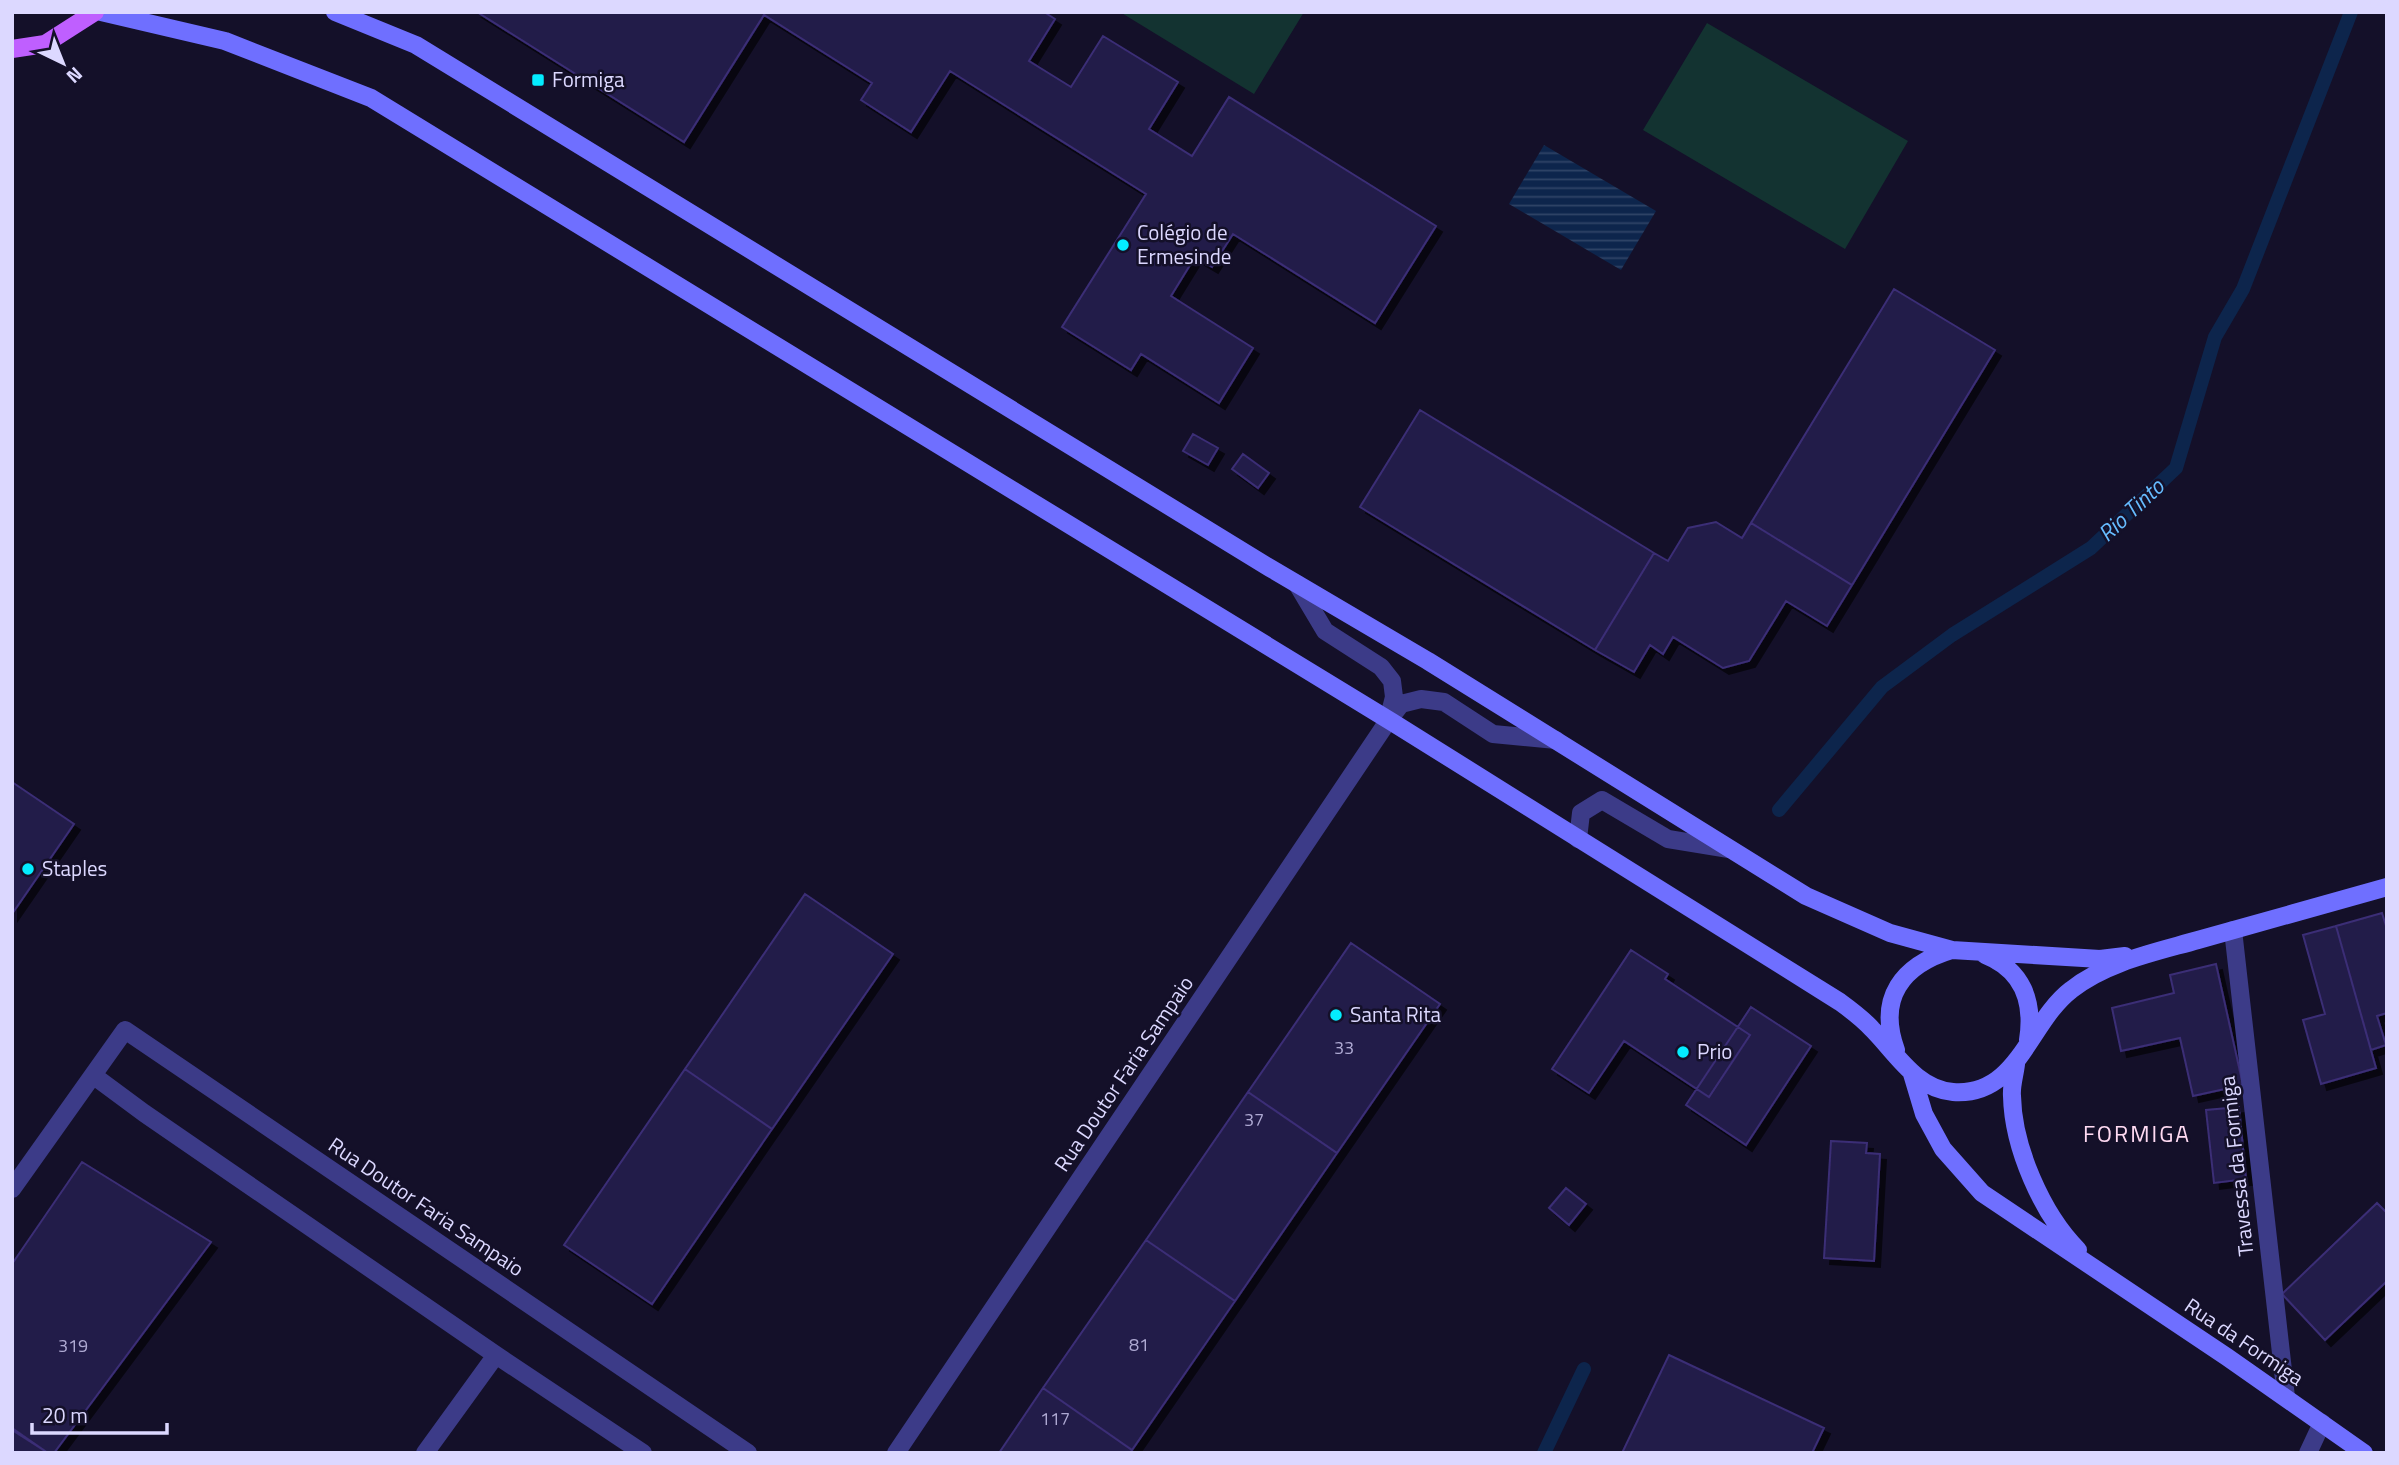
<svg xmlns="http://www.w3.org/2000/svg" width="2399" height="1465" font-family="'Titillium Web',sans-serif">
  <defs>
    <pattern id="water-rules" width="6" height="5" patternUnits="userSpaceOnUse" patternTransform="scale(1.75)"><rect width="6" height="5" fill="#0d254c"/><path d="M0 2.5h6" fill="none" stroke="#304467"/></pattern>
    <filter id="shadow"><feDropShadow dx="6" dy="6" stdDeviation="0" flood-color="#0009"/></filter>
  </defs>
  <rect width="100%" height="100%" fill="#141029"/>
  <!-- garden -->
  <path fill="#133331" d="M1120,12H1304L1254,94Z
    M1707,23L1908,141L1845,249L1643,130Z"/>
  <!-- water -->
  <path fill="url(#water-rules)" d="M1544,145L1656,211L1621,270L1509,204Z"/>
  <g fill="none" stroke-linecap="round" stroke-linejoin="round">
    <!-- stream -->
    <path stroke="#0d254c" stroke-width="14" d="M1779,810L1882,687L1952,635L2091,548L2176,468L2215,337L2243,289L2351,12
      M1544,1453L1584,1369"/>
  </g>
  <!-- building -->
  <path fill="#241c4a" stroke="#3b2e76" stroke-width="2" filter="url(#shadow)" d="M477,12H1044L1055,19L1029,61L1071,87L1103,36L1178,82L1149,129L1192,156L1229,97L1436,226L1375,323L1233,234L1212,267L1195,257L1171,296L1253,348L1219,403L1141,354L1131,370L1062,327L1146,194L950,71L911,132L861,100L872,83L764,15L684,142Z
    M1894,289L1995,350L1852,585L1751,523Z
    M1420,410L1654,553L1595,650L1360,507Z
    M1193,434L1218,448L1208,465L1183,451Z
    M1243,454L1269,473L1258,488L1232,469Z
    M1716,522L1742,538L1751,523L1852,585L1827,626L1786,601L1749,661L1723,668L1673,637L1663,654L1650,645L1634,672L1595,650L1654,553L1668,561L1688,528Z
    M12,782L74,824L12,914Z
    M805,894L893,954L772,1129L685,1069Z
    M2382,913L2387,929V1013L2377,1016L2386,1045L2371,1050L2336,926Z
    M2336,926L2376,1068L2321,1084L2303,1020L2325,1014L2303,935Z
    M1351,943L1440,1004L1337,1153L1248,1092Z
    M1631,950L1668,974L1665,979L1750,1035L1709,1097L1624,1041L1589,1093L1552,1069Z
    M2216,964L2243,1085L2193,1096L2180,1038L2121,1051L2112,1008L2174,993L2170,975Z
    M1751,1007L1811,1046L1746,1145L1686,1105Z
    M685,1069L772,1129L652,1304L564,1245Z
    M1248,1092L1337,1153L1235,1301L1146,1240Z
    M2239,1107L2246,1179L2214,1183L2206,1110Z
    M1831,1141L1867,1143L1866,1153L1880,1154L1874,1261L1824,1258Z
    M82,1162L211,1242L54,1453H48L12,1428V1264Z
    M1566,1188L1586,1204L1569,1225L1549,1208Z
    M2377,1203L2387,1213V1281L2325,1340L2282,1294Z
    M1146,1240L1235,1301L1132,1450L1043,1388Z
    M1669,1355L1824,1428L1812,1453H1622Z
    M1043,1388L1132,1450L1130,1453H999Z
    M12,1430L48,1453H12Z"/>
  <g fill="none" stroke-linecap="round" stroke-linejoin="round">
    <!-- lane -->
    <path stroke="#3c3b88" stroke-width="18" d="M1578,839L1581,813L1602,800L1668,839L1729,849"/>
    <!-- street -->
    <path stroke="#3c3b88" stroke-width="18" d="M1297,584L1325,631L1381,667L1392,681L1394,697L1389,717
      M2233,930L2286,1397
      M94,1076L144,1113L496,1355L643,1453
      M12,1189L125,1030L748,1453
      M425,1453L496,1355
      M896,1453L1388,721L1401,704L1421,699L1444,702L1493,734L1556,740
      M2308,1453L2322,1423"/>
    <!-- secondary -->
    <path stroke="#6f6fff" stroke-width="18" d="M101,12L225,41L371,98L1392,722L1840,1002C1851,1010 1863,1019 1872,1029C1896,1053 1916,1089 1953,1092C2018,1097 2029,1022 2071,990C2106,962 2156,952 2198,940C2261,922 2324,905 2387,887
      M335,12L416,45L1270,568L1428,661L1806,896L1890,933L1952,950L2100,959L2125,956
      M1985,955C2023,970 2034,1002 2028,1040
      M1896,1050C1877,998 1902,965 1952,950
      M2016,1064C2015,1074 2011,1086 2012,1096C2013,1147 2042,1214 2078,1250
      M1912,1074L1924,1114L1943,1149L1982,1193L2227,1357L2364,1453"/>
    <!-- primary -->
    <path stroke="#bf5fff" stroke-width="18" d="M12,49L45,44L95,12"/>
  </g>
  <!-- markers -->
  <g fill="#04ecff" stroke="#141029" stroke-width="2.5">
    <rect x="531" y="73" width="14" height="14" rx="3.5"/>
    <circle cx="1123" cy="245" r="7"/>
    <circle cx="28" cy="869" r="7"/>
    <circle cx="1336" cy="1015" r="7"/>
    <circle cx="1683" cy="1052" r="7"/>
  </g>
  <g text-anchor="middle" stroke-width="5" stroke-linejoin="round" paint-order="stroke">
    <!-- number labels -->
    <g font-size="18" fill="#aea9d2">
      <text x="1344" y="1054">33</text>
      <text x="1254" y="1126">37</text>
      <text x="1139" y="1351">81</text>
      <text x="73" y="1352">319</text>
      <text x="1055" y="1425">117</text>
    </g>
    <!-- poi labels -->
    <g font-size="21" fill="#dcd8ff" stroke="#141029" text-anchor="start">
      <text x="552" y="87">Formiga</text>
      <text x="1137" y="240">Colégio de<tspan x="1137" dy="24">Ermesinde</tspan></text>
      <text x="42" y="876">Staples</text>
      <text x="1350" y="1022">Santa Rita</text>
      <text x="1697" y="1059">Prio</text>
    </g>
    <!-- street labels -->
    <g font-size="21" fill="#dcd8ff" stroke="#141029">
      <text transform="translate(1124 1074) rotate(-56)" y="7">Rua Doutor Faria Sampaio</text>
      <text transform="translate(2237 1166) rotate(-96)" y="7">Travessa da Formiga</text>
      <text transform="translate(426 1207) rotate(34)" y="7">Rua Doutor Faria Sampaio</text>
      <text transform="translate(2244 1342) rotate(34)" y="7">Rua da Formiga</text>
    </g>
    <!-- water labels -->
    <g font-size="23" font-style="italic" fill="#66bcff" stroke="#141029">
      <text transform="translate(2131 510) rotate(-43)" y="8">Rio Tinto</text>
    </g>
    <!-- neighbourhood labels -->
    <g font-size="23" letter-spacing="2" fill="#ffdaf2" stroke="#141029">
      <text x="2137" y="1142">FORMIGA</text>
    </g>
  </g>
  <!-- border -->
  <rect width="2399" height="1465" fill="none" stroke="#dcd8ff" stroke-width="28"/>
  <!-- north arrow -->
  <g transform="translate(63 63) rotate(137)" stroke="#141029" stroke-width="5" paint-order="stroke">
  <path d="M0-5L12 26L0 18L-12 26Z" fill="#dcd8ff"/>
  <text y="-10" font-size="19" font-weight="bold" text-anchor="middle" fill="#dcd8ff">N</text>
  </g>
  <!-- scale -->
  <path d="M32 1423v10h135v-10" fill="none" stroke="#dcd8ff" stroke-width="3.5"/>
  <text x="42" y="1423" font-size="21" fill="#dcd8ff" stroke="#141029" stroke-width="5" paint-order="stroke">20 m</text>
</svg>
